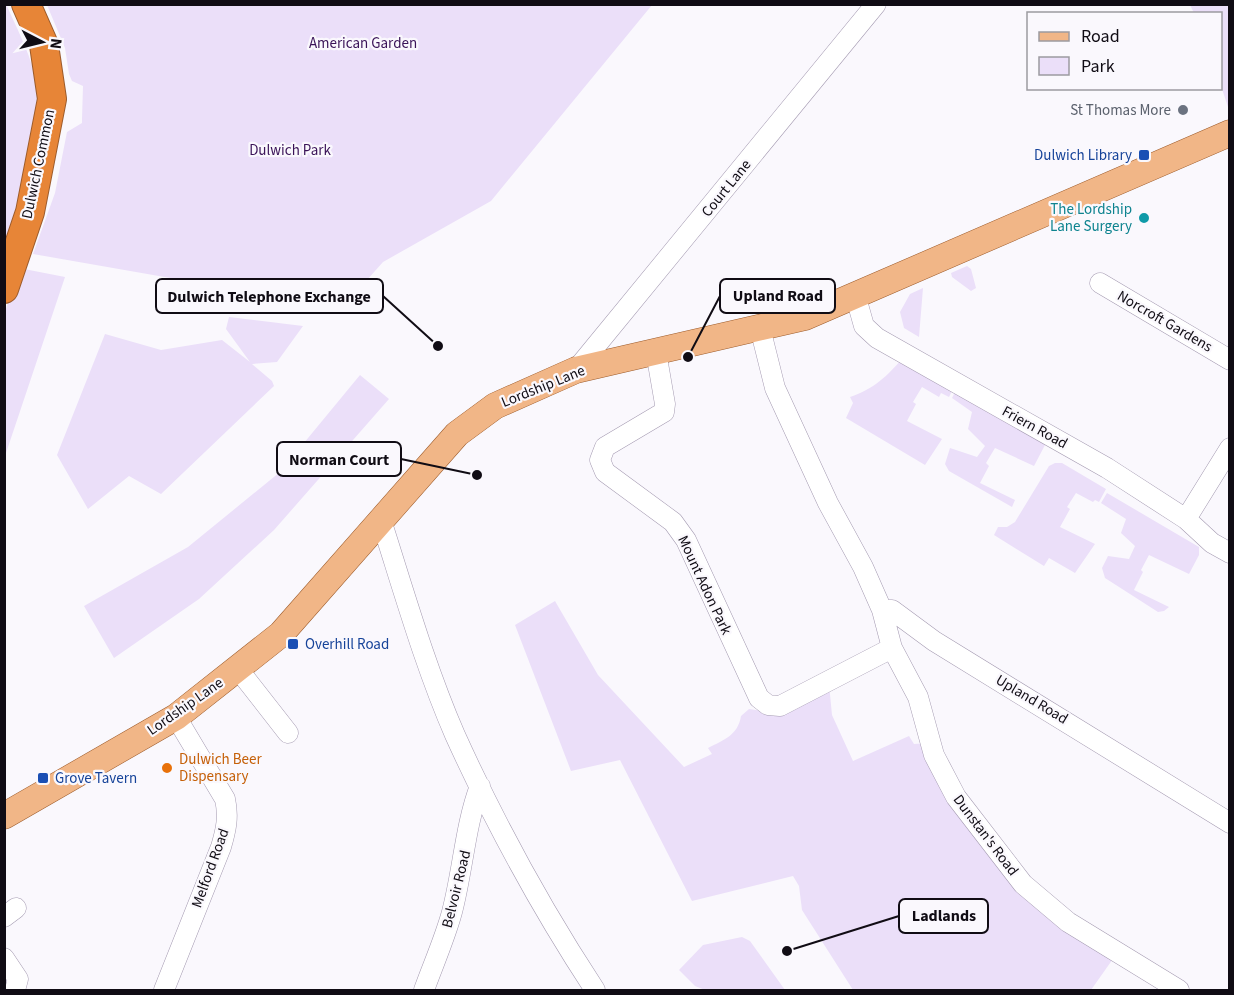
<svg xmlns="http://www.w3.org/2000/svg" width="1234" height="995" font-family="'Source Sans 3',sans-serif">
  <rect width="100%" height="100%" fill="#faf8fd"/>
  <!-- green -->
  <path fill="#ebdff9" d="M6,4C16,27 28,49 34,73C48,131 22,190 5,244Z
    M47,5H652L491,201L383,262L342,308L33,254L55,193L67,132L82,123V119L83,86L72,81L69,74L65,48Z
    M1190,5H1229V110L1221,86L1220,14L1194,13Z
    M967,266L971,269L976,288L971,291L952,277L951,273Z
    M19,268L65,277L5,456V312Z
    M923,288L919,337L904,328L900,312L910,294Z
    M229,317L303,326L277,362L252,364L272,381L274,386L161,494L129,476L88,509L57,455L105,334L161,350L222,340L250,362L226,329Z
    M903,358L954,387L949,397L941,393L939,397L922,387L913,402L916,404L907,421L942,439L925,465L846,418L853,403L850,397C874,389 887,376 903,358Z
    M360,375L389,399L274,530L199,599L114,658L84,606L188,547L280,472Z
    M957,388L1043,440L1045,445L1034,466L995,448L986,463L989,466L980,483L1015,500L1012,507L949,471L945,464L950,448L977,457L985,446L968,429L972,412L952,398Z
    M1055,463H1062L1106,489L1099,502L1095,500L1093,502L1076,493L1067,507L1070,509L1060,527L1095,544L1075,573L1049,558L1044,566L994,535L998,527H1007L1015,522L1049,466Z
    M1107,493L1199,547V555L1189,574L1149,555L1141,570L1143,572L1134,590L1169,607L1164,611L1158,612L1105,578L1102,568L1108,556L1129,559L1135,546L1121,533L1126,519L1101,503Z
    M555,601L598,675L684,767L712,754L708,748C724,740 738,735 741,716L749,709L768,712L829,684L832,715L853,761L909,736L914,744L930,743L1024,878L1115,956L1091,990H853L802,910L799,886L793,876L692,901L620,760L571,771L515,625Z
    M742,937L750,941L785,990H705L695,986L679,970L703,945Z"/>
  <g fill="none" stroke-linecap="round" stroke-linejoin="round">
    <!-- minor casing -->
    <g stroke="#a49ab1" stroke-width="21">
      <path id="minor" d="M1100,283L1230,360
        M855,294L864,326L877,338L1107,468L1186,519L1212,543L1230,553
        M760,328L775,388L828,503L863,567L882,610H892L934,641L1230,823
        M656,352L665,404L664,412L605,447L600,460L605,472L673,522L686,540L759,698L768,705L780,706L892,648
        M576,370L876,4
        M1186,519L1230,448
        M381,520C404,592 425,666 455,735C494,821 543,911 595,990
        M882,610L892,648L918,697L934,755L956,797L1023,884L1068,922L1179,990
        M238,669L288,733
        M4,917L16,908
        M4,958L18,979L15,990
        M164,990L221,847C226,830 229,817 225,799L176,717
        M424,990C433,965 445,938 452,912C463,870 465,826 480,786"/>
    </g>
    <!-- major casing -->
    <g stroke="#9c5b2b" stroke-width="27">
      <path id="major" d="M4,816L176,717L281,634L457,434L495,406L576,370L805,317L1230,133"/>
    </g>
    <!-- highway casing -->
    <g stroke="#9c5b2b" stroke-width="30">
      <path id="highway" d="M4,289L30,212L52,99L44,45L26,4"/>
    </g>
    <!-- minor -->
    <use href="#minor" stroke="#fff" stroke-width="20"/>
    <!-- major -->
    <use href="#major" stroke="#f1b687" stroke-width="26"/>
    <!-- highway -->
    <use href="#highway" stroke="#e78537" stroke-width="28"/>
  </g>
  <!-- markers -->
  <circle fill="#6b7280" stroke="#faf8fd" stroke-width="2" cx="1183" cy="110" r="6"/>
  <g fill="#1a4fb4" stroke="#faf8fd" stroke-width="2">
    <rect x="1138" y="149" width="12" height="12" rx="3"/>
    <rect x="287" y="638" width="12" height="12" rx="3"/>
    <rect x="37" y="772" width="12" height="12" rx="3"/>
  </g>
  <circle fill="#0f9aa8" stroke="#faf8fd" stroke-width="2" cx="1144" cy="218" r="6"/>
  <circle fill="#e8710a" stroke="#faf8fd" stroke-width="2" cx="167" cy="768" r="6"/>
  <g text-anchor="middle" stroke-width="4.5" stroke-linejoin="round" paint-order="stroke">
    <!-- park labels -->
    <g font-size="15" fill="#3a1358" stroke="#faf8fd">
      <text x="363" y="48">American Garden</text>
      <text x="290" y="155">Dulwich Park</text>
    </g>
    <!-- worship labels -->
    <g font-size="15" fill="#5b616d" stroke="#faf8fd" text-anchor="end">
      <text x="1171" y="115">St Thomas More</text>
    </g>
    <!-- transit labels -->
    <g font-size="15" fill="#164399" stroke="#faf8fd" text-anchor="start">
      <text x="1132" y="160" text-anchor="end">Dulwich Library</text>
      <text x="305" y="649">Overhill Road</text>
      <text x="55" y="783">Grove Tavern</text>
    </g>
    <!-- street labels -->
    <g font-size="15" fill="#100c14" stroke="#faf8fd">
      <text transform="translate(38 164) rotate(-78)" y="5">Dulwich Common</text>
      <text transform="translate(726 188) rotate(-51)" y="5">Court Lane</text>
      <text transform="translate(1165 321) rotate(30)" y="5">Norcroft Gardens</text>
      <text transform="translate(543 386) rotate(-22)" y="5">Lordship Lane</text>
      <text transform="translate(1035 427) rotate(29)" y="5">Friern Road</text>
      <text transform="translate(705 585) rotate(65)" y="5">Mount Adon Park</text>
      <text transform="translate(1032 699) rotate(31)" y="5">Upland Road</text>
      <text transform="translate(185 706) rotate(-35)" y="5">Lordship Lane</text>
      <text transform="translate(986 835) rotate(53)" y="5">Dunstan's Road</text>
      <text transform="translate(210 868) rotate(-70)" y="5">Melford Road</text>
      <text transform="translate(456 889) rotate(-76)" y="5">Belvoir Road</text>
    </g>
    <!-- culture labels -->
    <g font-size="15" fill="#0d838f" stroke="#faf8fd" text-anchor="end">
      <text x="1132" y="214">The Lordship<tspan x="1132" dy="17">Lane Surgery</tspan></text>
    </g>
    <!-- food labels -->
    <g font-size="15" fill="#c56008" stroke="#faf8fd" text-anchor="start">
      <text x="179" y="764">Dulwich Beer<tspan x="179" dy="17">Dispensary</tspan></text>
    </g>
  </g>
  <!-- callouts -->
  <path fill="none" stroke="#100c14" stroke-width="2" d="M688 357L720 296M438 346L383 296M477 475L401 459M787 951L899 916"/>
  <g fill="#100c14" stroke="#faf8fd" stroke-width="2">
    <circle cx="688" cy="357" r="6"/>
    <circle cx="438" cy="346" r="6"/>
    <circle cx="477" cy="475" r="6"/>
    <circle cx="787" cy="951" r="6"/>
  </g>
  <g fill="#faf8fd" stroke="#100c14" stroke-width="2">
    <rect x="720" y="279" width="115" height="34" rx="6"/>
    <rect x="156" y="279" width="227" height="34" rx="6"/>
    <rect x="277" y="442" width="124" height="34" rx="6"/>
    <rect x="899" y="899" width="89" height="34" rx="6"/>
  </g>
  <g font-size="16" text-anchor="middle" font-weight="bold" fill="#100c14">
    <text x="778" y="301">Upland Road</text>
    <text x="269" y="302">Dulwich Telephone Exchange</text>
    <text x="339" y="465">Norman Court</text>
    <text x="944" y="921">Ladlands</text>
  </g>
  <!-- border -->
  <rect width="1234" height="995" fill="none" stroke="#100c14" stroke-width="12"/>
  <!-- legend -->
  <rect x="1027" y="12" width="195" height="78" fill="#faf8fd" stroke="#9c9aa0" stroke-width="1.5"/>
  <rect x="1039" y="32" width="30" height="9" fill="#f1b687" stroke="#9c9aa0" stroke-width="1.5"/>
  <text x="1081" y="42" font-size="18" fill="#100c14">Road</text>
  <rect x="1039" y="57" width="30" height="18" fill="#ebdff9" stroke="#9c9aa0" stroke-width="1.5"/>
  <text x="1081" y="72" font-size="18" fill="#100c14">Park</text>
  <!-- north arrow -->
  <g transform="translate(42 42) rotate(97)" stroke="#faf8fd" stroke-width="4.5" paint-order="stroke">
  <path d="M0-4.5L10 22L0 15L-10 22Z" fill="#100c14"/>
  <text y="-9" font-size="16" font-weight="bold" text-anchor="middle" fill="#100c14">N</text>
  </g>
</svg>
